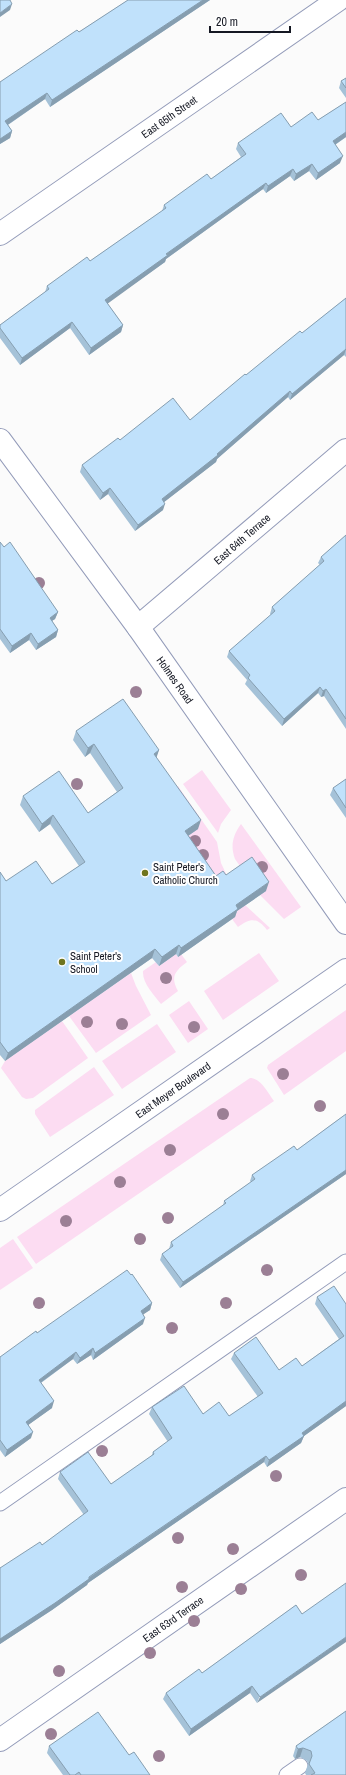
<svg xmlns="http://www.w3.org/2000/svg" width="346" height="1775" font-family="'Archivo Narrow',sans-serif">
  <rect width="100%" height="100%" fill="#fbfbfb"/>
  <!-- green -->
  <path fill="#fcdcf2" d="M202,770L231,810L221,824L218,833L183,784Z
    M178,786L217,842L221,863L229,880L213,884L182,840L198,828L163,796Z
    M241,824L301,907L284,919L260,895L235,859C230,846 233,835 241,824Z
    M245,905L270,928L267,930C257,917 250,918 238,927L232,919L235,917L233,914Z
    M259,953L279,981L223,1020L204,991Z
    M176,954L178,957L181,954L187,962C175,971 170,977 178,991L161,1004C154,995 142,983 143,971L156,962L159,966Z
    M131,973L136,986L151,1015L96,1053L69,1016Z
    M189,1001L208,1029L188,1043L169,1015Z
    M346,1010V1051L284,1095L267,1068L268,1065Z
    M62,1021L88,1058L33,1098L26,1099L22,1097L1,1068L5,1061Z
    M157,1024L176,1052L122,1089L102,1061Z
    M94,1067L114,1095L50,1137L35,1114V1110Z
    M250,1078C261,1078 268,1093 274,1101L36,1264L17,1237Z
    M13,1239L33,1268L0,1290V1248Z"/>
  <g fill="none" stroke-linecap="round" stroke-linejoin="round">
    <!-- service casing -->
    <g stroke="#939bb9" stroke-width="17">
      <path id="service" d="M0,1503L346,1262
        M287,1775L300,1766"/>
    </g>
    <!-- minor casing -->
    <g stroke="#939bb9" stroke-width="24">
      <path id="minor" d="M0,234L338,0
        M138,627L346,450
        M0,1740L346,1499"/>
    </g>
    <!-- secondary casing -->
    <g stroke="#939bb9" stroke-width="24">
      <path id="secondary" d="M0,440L138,627L346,923
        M0,1210L346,970"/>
    </g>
    <!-- service -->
    <use href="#service" stroke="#fff" stroke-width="15"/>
    <!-- minor -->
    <use href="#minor" stroke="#fff" stroke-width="22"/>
    <!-- secondary -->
    <use href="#secondary" stroke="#fff" stroke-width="22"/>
  </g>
  <!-- trees -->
  <g fill="#9b7f95">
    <circle cx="39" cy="583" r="6"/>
    <circle cx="136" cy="692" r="6"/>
    <circle cx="77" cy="784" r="6"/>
    <circle cx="195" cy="841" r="6"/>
    <circle cx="203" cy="855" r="6"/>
    <circle cx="262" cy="867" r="6"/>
    <circle cx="166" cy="978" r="6"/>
    <circle cx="87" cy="1022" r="6"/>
    <circle cx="122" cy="1024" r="6"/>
    <circle cx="194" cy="1027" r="6"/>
    <circle cx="283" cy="1074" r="6"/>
    <circle cx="320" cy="1106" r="6"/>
    <circle cx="223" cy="1114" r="6"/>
    <circle cx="170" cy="1150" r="6"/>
    <circle cx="120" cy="1182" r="6"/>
    <circle cx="168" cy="1218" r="6"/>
    <circle cx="66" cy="1221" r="6"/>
    <circle cx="140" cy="1239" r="6"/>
    <circle cx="267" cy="1270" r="6"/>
    <circle cx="39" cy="1303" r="6"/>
    <circle cx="226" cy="1303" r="6"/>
    <circle cx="172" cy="1328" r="6"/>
    <circle cx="102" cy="1451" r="6"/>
    <circle cx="276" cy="1476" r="6"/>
    <circle cx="178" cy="1538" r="6"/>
    <circle cx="233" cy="1549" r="6"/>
    <circle cx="301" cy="1575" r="6"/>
    <circle cx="182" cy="1587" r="6"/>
    <circle cx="241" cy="1589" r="6"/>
    <circle cx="194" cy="1621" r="6"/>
    <circle cx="150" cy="1653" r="6"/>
    <circle cx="59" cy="1671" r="6"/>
    <circle cx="51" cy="1734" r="6"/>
    <circle cx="159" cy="1756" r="6"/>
  </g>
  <!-- wall -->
  <path fill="#a5c2d8" d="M128,0H210L50,107L45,99L8,125L12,131L10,138L0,144V82L79,32Z
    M346,78V98L339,88L341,81Z
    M346,102V137L335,145L340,163L316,180L309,171L294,181L290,176L266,193L263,189L166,259L165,262L107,303L123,325L121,332L89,355L70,328L20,365L0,338V325L45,292L47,286L90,261L162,211L164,205L211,179L241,157L236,149L238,143L291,127L318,120Z
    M346,298V357L344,355L290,400L288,397L217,459L216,462L164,502L163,510L135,531L108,494L100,500L80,472L82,465L120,440L190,420L246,375L302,333Z
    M346,535V729L324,696L321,697L318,693L282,726L245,684L247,680L227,657L229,651L271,615L270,614L272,607L320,565L318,563L321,557Z
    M0,542L58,612L55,619L52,621L58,630L56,637L36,650L29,640L10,653L0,639Z
    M76,731L159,750L156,757L198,829L188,836L216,876L226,875L266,891L237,911L235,917L178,957L176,954L159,966L152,958L5,1061L0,1055V872L6,881L52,884L79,866L50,824L39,832L20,805L23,796L88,813L117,792L90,753L85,757L73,740Z
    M346,779V818L330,795L333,788Z
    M346,1114V1174L180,1288L160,1260L162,1254L169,1249L171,1242L223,1206L224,1201L251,1182L250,1181L252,1175L297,1150Z
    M317,1297L346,1304V1406L304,1436L301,1443L267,1467L264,1462L88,1583L87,1585L52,1610L0,1644V1568L42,1545L84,1515L58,1479L60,1472L111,1484L151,1457L153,1452L168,1442L149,1414L152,1407L229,1416L258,1397L231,1359L234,1353L279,1370L302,1366L339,1339L315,1304Z
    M152,1303L150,1310L143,1314V1324L93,1360L91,1355L77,1364L73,1359L41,1383L52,1408L28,1425L31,1438L5,1457L0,1450V1357L37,1333Z
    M296,1605L257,1703L250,1693L189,1736L163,1699L166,1693L202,1673Z
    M346,1711V1775H306L305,1773L308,1764L307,1761L300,1757L295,1759L293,1756L296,1746Z
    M49,1746L129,1755L150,1775H63L47,1753Z"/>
  <!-- shaded-wall -->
  <path fill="#869eb0" d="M203,0H210L50,107L52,100Z
    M12,4L10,10L0,17V13Z
    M47,93L45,99L3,128L5,121Z
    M12,131L10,138L0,144V139Z
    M346,132V137L330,148L333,141Z
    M343,156L340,163L316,180L318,173Z
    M312,164L309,171L294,181L296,174Z
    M293,169L290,176L266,193L268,186Z
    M266,183L263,189L166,259L165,262L103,307L105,300L166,254Z
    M72,322L70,328L20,365L22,358Z
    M123,325L121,332L89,355L91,348Z
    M346,349L344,355L290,400L292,394Z
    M290,391L288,397L217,459L216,462L159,506L162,499L217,454Z
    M110,488L108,494L100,500L103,493Z
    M165,504L163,510L135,531L138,525Z
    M58,612L55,619L47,624L50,618Z
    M58,630L56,637L36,650L38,644Z
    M31,633L29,640L10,653L12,646Z
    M320,687L318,693L282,726L284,719Z
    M326,689L324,696L321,697L323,691Z
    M94,744L90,753L85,757L88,748Z
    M159,750L156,759L154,754Z
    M53,815L50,824L39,832L42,824Z
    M201,820L198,829L182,840L185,831Z
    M269,882L266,891L237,911L235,917L178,957L181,948L236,905Z
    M179,945L176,954L159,966L162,957Z
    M155,949L152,958L5,1061L8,1053Z
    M346,1170V1174L180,1288L183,1282Z
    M152,1303L150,1310L138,1318L141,1311Z
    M145,1318L143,1324L93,1360L95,1353Z
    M93,1348L91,1355L77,1364L80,1358Z
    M76,1352L73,1359L36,1386L39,1380Z
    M54,1401L52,1408L24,1428L26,1422Z
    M346,1401V1406L304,1436L301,1443L267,1467L269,1460L302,1433Z
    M33,1432L31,1438L5,1457L7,1450Z
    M266,1456L264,1462L88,1583L87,1585L52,1610L0,1644V1639Z
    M346,1637V1642L257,1703L260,1697Z
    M252,1686L250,1693L189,1736L191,1729Z
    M303,1748L300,1757L295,1759L298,1749Z"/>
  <!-- building -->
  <path fill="#c0e1fb" stroke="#869eb0" d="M0,0H10L12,4L0,13Z
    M128,0H203L52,100L47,93L5,121L12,131L0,139V82L77,30L79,32Z
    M346,78V88L341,81Z
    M346,102V132L333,141L343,156L318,173L312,164L296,174L293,169L268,186L266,183L166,254L168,255L105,300L123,325L91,348L72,322L22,358L0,328V325L49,289L47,286L87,257L90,261L166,208L164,205L207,174L211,179L246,154L238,143L281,113L291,127L312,112L318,120Z
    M346,298V349L292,394L290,391L217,454L218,455L162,499L165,504L138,525L110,488L103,493L82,465L118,438L120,440L173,398L190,420L245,374L246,375L300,331L302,333Z
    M346,535V719L326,689L323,691L320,687L284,719L248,678L250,675L229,651L275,611L272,607L324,561L321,557Z
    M0,542L4,547L10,542L58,612L50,618L58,630L38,644L31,633L12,646L0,629Z
    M123,699L159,750L154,754L201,820L185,831L216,876L223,871L226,875L252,857L269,882L236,905L238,909L181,948L179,945L162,957L155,949L8,1053L0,1042V872L6,881L36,861L52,884L85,862L53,815L42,824L23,796L59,771L88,813L123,788L94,744L88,748L76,731Z
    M346,779V808L333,788Z
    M346,1114V1170L183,1282L162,1254L173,1246L171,1242L226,1203L224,1201L255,1179L252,1175L294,1146L297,1150Z
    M127,1270L131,1275L132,1274L152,1303L141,1311L145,1318L95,1353L93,1348L80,1358L76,1352L39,1380L54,1401L26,1422L33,1432L7,1450L0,1440V1357L36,1331L37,1333Z
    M334,1286L346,1304V1401L302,1433L304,1436L269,1460L266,1456L89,1577V1579L55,1603L0,1639V1568L40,1542L42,1545L88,1511L60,1472L88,1452L111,1484L154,1454L153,1452L172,1438L152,1407L184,1386L203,1414L219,1402L229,1416L263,1393L234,1353L256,1337L279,1370L296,1358L302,1366L344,1336L317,1297Z
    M346,1583V1637L260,1697L252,1686L191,1729L166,1693L199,1669L202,1673L296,1605L302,1614Z
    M346,1711V1775H311L315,1773L309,1764L312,1756L311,1751L303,1748L298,1749L296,1746Z
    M98,1712L129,1755L134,1752L150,1775H81L79,1772L75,1775H70L49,1746Z"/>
  <!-- markers -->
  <g fill="#6f751e" stroke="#fff" stroke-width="1.5">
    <circle cx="145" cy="873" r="4"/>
    <circle cx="62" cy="962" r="4"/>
  </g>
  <g text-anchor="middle" stroke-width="4" stroke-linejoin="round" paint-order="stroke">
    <!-- street labels -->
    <g font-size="11" fill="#151823" stroke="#fff">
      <text transform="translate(169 117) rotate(-35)" y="4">East 65th Street</text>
      <text transform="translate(242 539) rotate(-41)" y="4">East 64th Terrace</text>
      <text transform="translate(175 680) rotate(55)" y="4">Holmes Road</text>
      <text transform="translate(173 1090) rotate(-35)" y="4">East Meyer Boulevard</text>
      <text transform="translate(173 1619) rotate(-35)" y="4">East 63rd Terrace</text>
    </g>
    <!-- poi labels -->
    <g font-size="11" fill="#151823" stroke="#fff" text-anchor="start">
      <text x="153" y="871">Saint Peter's<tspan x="153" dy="13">Catholic Church</tspan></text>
      <text x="70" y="960">Saint Peter's<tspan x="70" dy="13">School</tspan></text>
    </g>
  </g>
  <!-- scale -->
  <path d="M210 26v6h80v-6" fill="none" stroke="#151823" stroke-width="2"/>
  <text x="216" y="26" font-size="12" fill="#151823" stroke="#ffffff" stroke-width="3" paint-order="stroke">20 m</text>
</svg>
